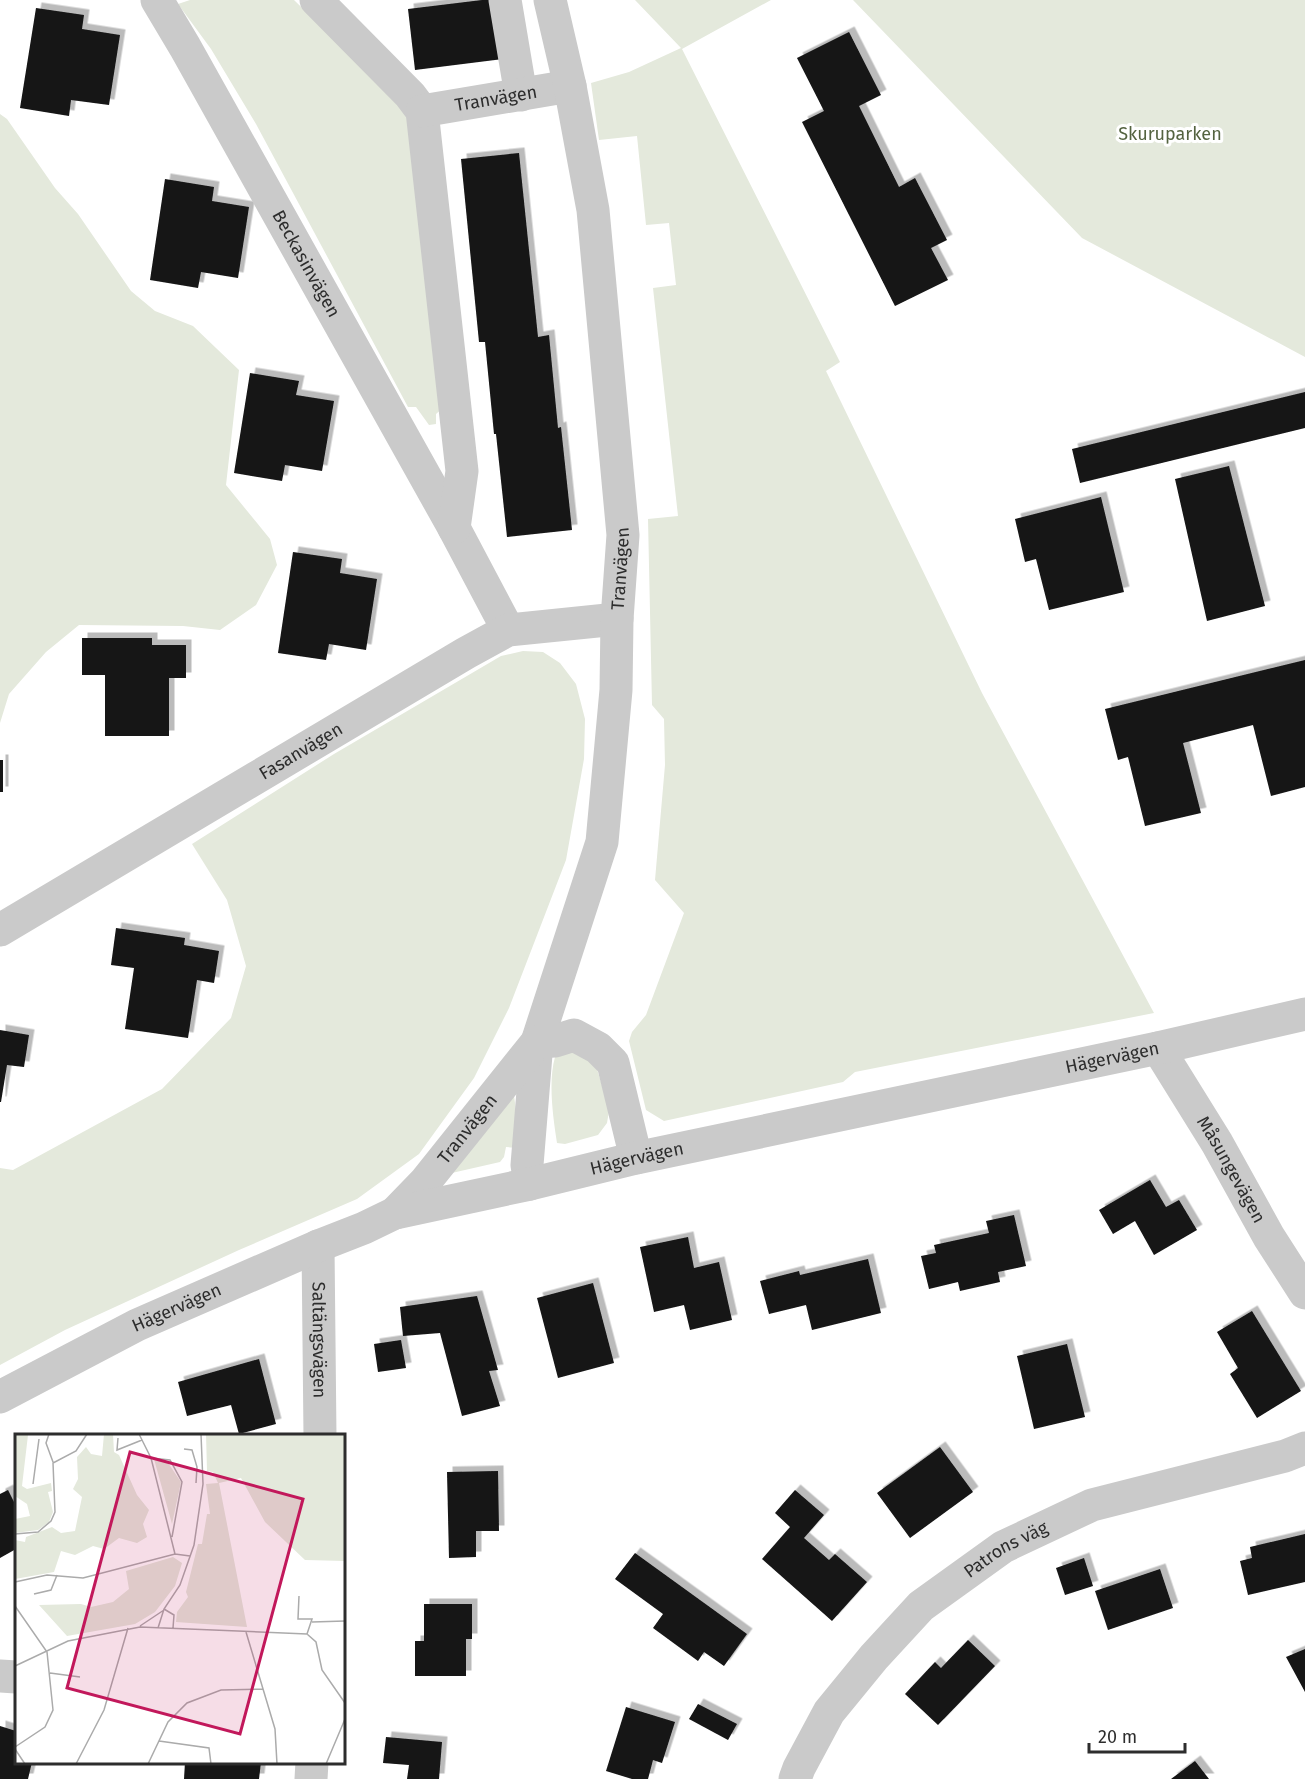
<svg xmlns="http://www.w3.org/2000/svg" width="1305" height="1779" font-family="'Fira Sans',sans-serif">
  <defs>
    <filter id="shadow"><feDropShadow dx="5.5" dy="-5.5" stdDeviation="0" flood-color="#0004"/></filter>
  </defs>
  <rect width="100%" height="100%" fill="#fff"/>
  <!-- green -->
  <path fill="#e4e9dc" d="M190,0H294L412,115L444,407L436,414V424L429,425L416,407H408L256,124L211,49L178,4Z
    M635,0H771L682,49L840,362L826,371L982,693L1154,1013L855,1072L843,1082L664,1121L646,1110L629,1041L632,1032L646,1015L684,913L655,880L665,765L664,719L652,705L648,519L678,516L653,288L676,285L669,223L646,225L637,136L599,140L591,83L629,72L681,48Z
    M853,0H1305V357L1082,238Z
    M0,114L7,119L55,188L78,214L131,291L155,311L193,326L239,370L226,485L270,539L277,565L256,605L220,630L183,626L79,625L46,652L9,694L0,723Z
    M523,651L543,652L560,663L576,684L585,719L584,759L566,860L509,1008L474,1078L419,1154L357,1199L239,1250L65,1330L0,1365V1168L13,1170L162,1089L231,1018L246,966L227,900L192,844L334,754L501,656Z
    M572,1049L596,1066L601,1082L609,1111L607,1123L598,1135L565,1144L557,1143C553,1117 548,1082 555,1057Z
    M513,1088L515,1103L517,1148L506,1147L504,1157L500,1162L443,1175Z"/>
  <!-- building -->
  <path fill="#141414" filter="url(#shadow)" d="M482,0H496L503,59L415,70L408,9Z
    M36,8L84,15L82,29L120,35L109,105L71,100L69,116L20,108Z
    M849,32L881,95L859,106L899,187L915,178L947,240L931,248L948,280L895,306L802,122L824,111L797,58Z
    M519,153L538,337L549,335L558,428L561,427L572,530L507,537L496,434H494L485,342H479L461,159Z
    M165,179L214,187L212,201L249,207L238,278L201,272L198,288L150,280Z
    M250,373L299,381L296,395L334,401L322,471L285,465L282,481L234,473Z
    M1305,392V428L1080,483L1072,449Z
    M1229,466L1265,606L1207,621L1175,479Z
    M1101,497L1124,592L1049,610L1036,559L1025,562L1015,519Z
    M293,552L342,559L340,573L377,579L366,650L329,644L326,660L278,653Z
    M82,638H152V645H186V678H169V736H105V675H82Z
    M1305,660V787L1271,796L1253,725L1183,743L1201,813L1145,826L1128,757L1118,760L1105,709Z
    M0,760H3V792H0Z
    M116,928L185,938L184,945L219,951L214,983L197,980L188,1038L125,1029L134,968L111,965Z
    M0,1030L29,1035L24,1067L7,1065L1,1102H0Z
    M1150,1180L1166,1207L1179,1200L1197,1230L1154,1255L1135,1221L1113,1234L1099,1210Z
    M1014,1215L1026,1266L998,1272L1000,1282L960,1291L958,1282L929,1289L921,1256L936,1253L934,1245L989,1233L986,1221Z
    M688,1237L694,1268L719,1262L732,1320L690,1330L684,1305L654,1312L640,1247Z
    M868,1259L881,1313L812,1330L806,1305L769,1314L760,1281L799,1271L800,1275Z
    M593,1283L614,1363L558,1378L537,1298Z
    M477,1296L498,1370L489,1371L500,1406L462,1416L440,1333L403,1336L400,1307Z
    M1252,1311L1301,1391L1257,1418L1230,1374L1238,1368L1217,1332Z
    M401,1340L406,1368L378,1372L374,1344Z
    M1067,1344L1085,1417L1034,1429L1017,1356Z
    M259,1359L276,1424L239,1434L231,1405L187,1416L178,1382Z
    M940,1447L973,1492L910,1538L877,1493Z
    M498,1471L499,1531H476V1557L449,1558L447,1472Z
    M8,1490L16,1506V1549L0,1558V1494Z
    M795,1490L824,1515L804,1538L829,1560L835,1554L867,1582L832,1621L762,1559L790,1527L775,1513Z
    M1305,1534V1582L1248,1595L1240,1561L1252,1558L1250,1547Z
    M635,1553L747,1634L724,1666L704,1652L698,1661L653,1628L663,1614L615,1579Z
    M1084,1558L1093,1586L1065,1595L1056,1568Z
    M1160,1569L1173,1608L1108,1630L1095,1591Z
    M424,1604H472V1639H466V1676H415V1641H424Z
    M968,1640L995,1666L938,1725L905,1694L935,1662L941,1668Z
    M1305,1649V1692L1286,1657Z
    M698,1704L737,1724L728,1740L689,1719Z
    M626,1707L675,1722L662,1763L653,1760L648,1779H632L606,1771Z
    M0,1726L16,1731V1762H32L28,1779H0Z
    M386,1737L442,1742L439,1779H407L409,1765L383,1763Z
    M1195,1761L1209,1779H1171Z
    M185,1762H261L259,1779H184Z"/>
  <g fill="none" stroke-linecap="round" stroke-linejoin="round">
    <!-- minor -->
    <g stroke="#cacaca" stroke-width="33">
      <path id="s1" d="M157,0L185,47L454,528L508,630"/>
      <path d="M316,0L410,95L422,111L462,471L454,528"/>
      <path d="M505,0L521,95"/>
      <path id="s2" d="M422,111L570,86"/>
      <path id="s3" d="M0,930L466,653L508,630L617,619"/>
      <path id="s4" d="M1158,1048L1217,1143L1269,1237L1305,1293"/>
      <path id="s5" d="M530,1184L527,1165L537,1042L602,842L616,690L617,619L623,535L593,210L570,86L550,0"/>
      <path id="s6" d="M395,1213L425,1182L537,1042L555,1041L574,1035L598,1048L613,1063L636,1158"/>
      <path id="s7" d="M318,1246L320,1436"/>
      <path id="s8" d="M0,1397L137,1325L318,1246L364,1228L395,1213L530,1184L636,1158L1158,1048L1305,1014"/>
      <path d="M0,1676L16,1677"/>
      <path d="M311,1779L312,1762"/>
      <path id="s9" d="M795,1779L799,1768L829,1712L874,1657L921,1606L1003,1547L1092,1505L1285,1456L1305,1448"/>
    </g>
  </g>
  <g text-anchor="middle" stroke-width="6" stroke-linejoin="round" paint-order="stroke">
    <!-- street labels -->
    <g font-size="18" fill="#2d2d2d" stroke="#fff">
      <text dy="6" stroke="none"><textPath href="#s2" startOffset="75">Tranvägen</textPath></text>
      <text dy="6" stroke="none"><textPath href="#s1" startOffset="303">Beckasinvägen</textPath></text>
      <text dy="6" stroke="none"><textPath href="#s5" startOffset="627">Tranvägen</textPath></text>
      <text dy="6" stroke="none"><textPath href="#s3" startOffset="350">Fasanvägen</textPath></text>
      <text dy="6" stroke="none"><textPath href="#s8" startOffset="1170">Hägervägen</textPath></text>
      <text dy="6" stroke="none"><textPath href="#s6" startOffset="111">Tranvägen</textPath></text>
      <text dy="6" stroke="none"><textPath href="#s8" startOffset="684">Hägervägen</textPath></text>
      <text dy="6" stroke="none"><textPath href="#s4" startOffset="142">Måsungevägen</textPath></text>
      <text dy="6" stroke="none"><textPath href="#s8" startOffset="198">Hägervägen</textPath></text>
      <text dy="6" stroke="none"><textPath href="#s7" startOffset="94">Saltängsvägen</textPath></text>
      <text dy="6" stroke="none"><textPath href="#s9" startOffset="318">Patrons väg</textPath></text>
    </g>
    <!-- park labels -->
    <g font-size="18" fill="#546340" stroke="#fff">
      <text x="1170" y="140">Skuruparken</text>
    </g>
  </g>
  <!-- overview -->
  <g transform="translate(15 1434)">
    <rect width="330" height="330" fill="#fff"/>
    <path d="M0,0H31L13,1L7,52L12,55L36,49L37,57L33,58L38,78L34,88L23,96L0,99V85L15,82L12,70L0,62ZM89,0H98L99,18L104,21L122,61L134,76L128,90L132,103L122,109L104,104L89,115L78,112L60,121L46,117L39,138L0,145V106L10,108L11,103L37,93L46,99L60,97L67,63L58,55L63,45L62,23L71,13L76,20L87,22ZM191,0H330V127L290,126L250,88L226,44L204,49L232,193L161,188L162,178L173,163L171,158L183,110H187L192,80H195L191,50L203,49L198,38L192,37ZM139,25L151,26L166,48L157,90ZM158,123L167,129L160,152L140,178L120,190L52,202L24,171L66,170L76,173L98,168L114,155L111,137Z" fill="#e4e9dc"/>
    <path fill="none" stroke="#ababab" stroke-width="1.5" d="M34,0L31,9L38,28M124,0L136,24L160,120M103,4L102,16L127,6M169,15L177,16L182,33L181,49M136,24L155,26L167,48L157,103M18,50L24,5M0,100L23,98L36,87L40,78L38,29L61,17L72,0M0,148L32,141L68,144L160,120L175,122M19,160L36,156L42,141M284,162L283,185H297L292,200M0,172L32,218L38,276L30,293L0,313M149,175L159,181L158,194M297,188L330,187M125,192L149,176M143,194L149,175L165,151L179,111L188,50L186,0M231,198L260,295L262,330M292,200L301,208L307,236L330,269M0,232L53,207L125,193L292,200M35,239L65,243M144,307L194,314L196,330M0,315L10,330M61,330L89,276L113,194M133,330L153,288L172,269L206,256L248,255M311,330L330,285"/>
    <path fill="#c2185b" fill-opacity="0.15" stroke="#c2185b" stroke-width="3" d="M115,18L288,65L225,300L52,254Z"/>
    <rect width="330" height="330" fill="none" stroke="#2d2d2d" stroke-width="3"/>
  </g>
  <!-- scale -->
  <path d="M1089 1743v9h96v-9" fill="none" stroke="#2d2d2d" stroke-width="3"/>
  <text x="1098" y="1743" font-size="18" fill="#2d2d2d" stroke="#ffffff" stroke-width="4.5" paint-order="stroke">20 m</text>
</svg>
